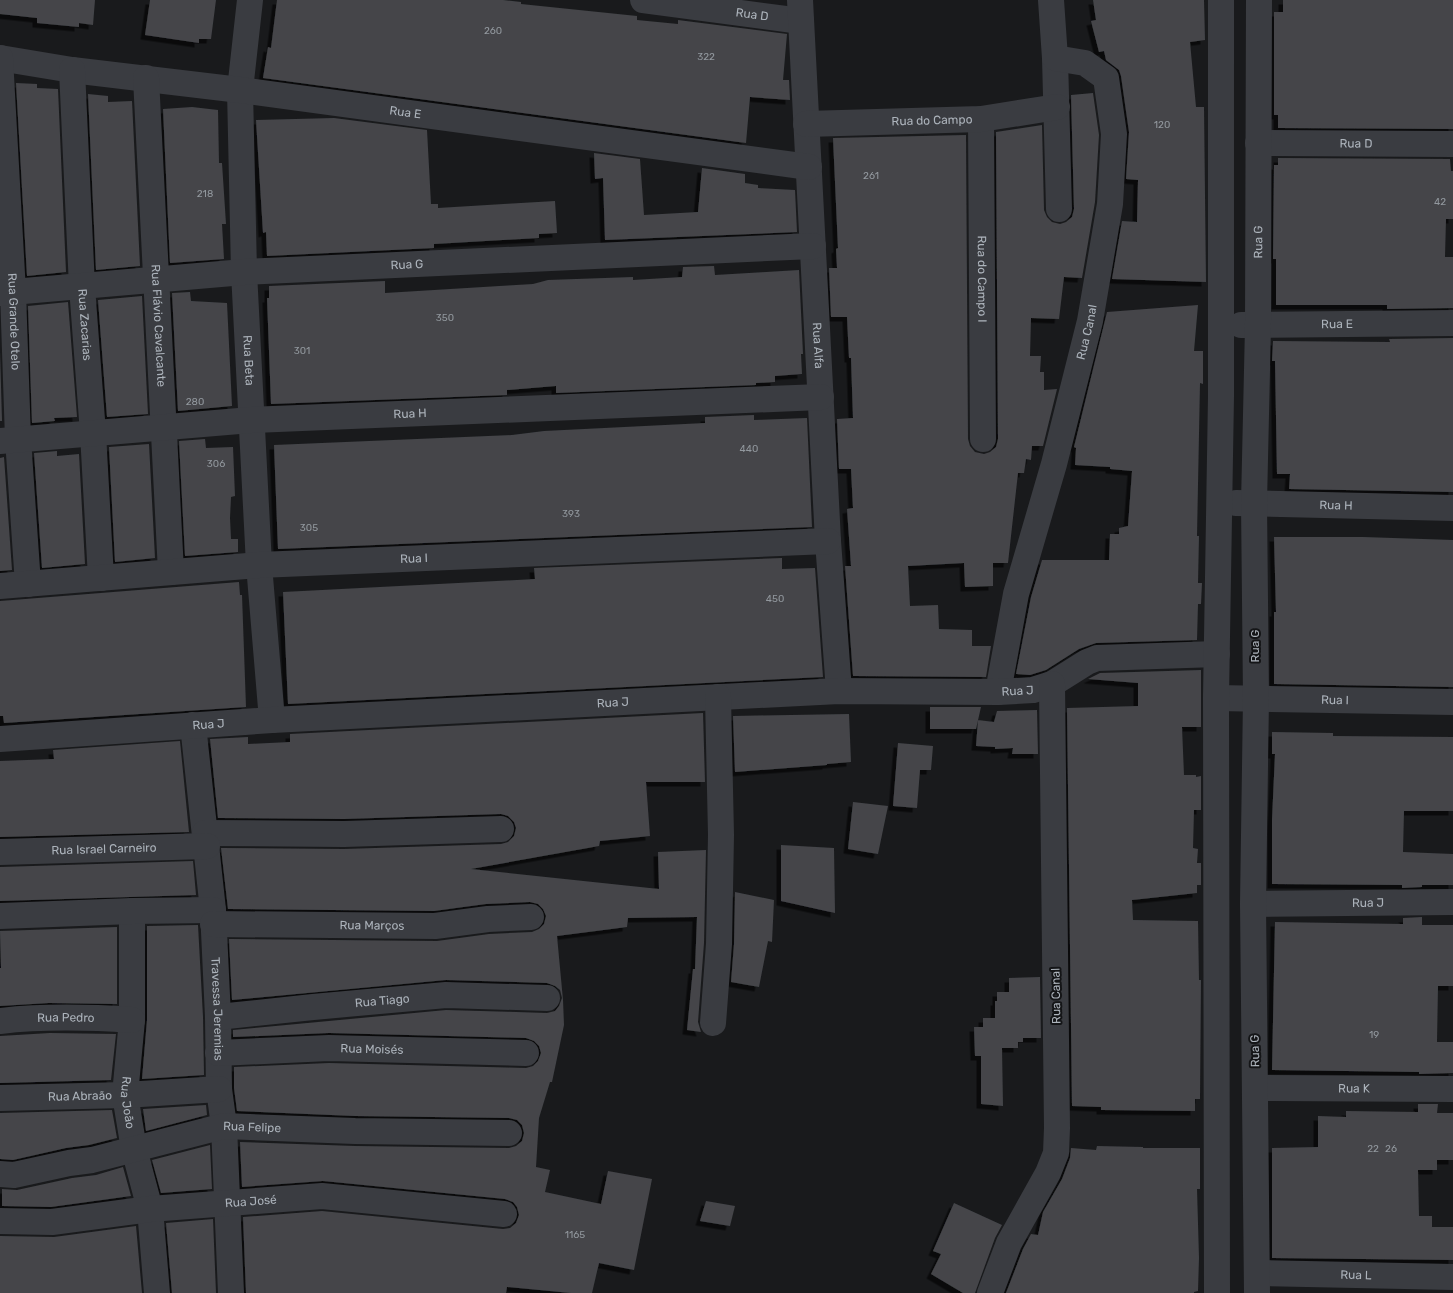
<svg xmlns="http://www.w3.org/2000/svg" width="1453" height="1293" font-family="Rubik,sans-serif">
  <defs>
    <filter id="shadow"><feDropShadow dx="-4.5" dy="4.5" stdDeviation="0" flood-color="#0009"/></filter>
  </defs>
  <rect width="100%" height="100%" fill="#191a1c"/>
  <!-- building -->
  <path fill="#444549" filter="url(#shadow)" d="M0,0H95L93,25L79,23V27L37,23V18L0,14Z
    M150,0H216L211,39H199V43L145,35Z
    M277,0H503L521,2V4L637,16V20L678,24V20L787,34L783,80H789L790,100L750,97L746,143L263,78L268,47L271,48Z
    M1093,0H1204L1205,40L1190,42L1196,107H1204L1206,282L1112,279L1122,221L1137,222L1138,180L1126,179L1129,132L1121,76L1119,70L1106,60L1104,51L1099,52L1091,21L1096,20Z
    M1283,0H1453V129L1278,128V115H1274V12H1283Z
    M16,83L37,84V88L58,89L66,272L27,276Z
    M1093,93L1099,135L1095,202L1082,278L1064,277L1059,319L1031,318L1030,356H1041L1040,372H1044V390L1057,389L1043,446H1032L1031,460L1026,459L1024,473H1018L1008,563H993V586L965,587L964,563L908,566L910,606L938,605L939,629L972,630V646H991L986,677L853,676L845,566H851L847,509L853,508L851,469H839L837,419L853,418L851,358H849L847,317H831L829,268H837L836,249L838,248L833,138L966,135L968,439L970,446L975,452L984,454L990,452L996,447L998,439L996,132L1042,125L1044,210L1047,217L1052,222L1060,224L1066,222L1072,217L1074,209L1071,95Z
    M88,94L108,96V102L132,101L140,266L96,270Z
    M192,107L218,110L219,163H222L226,224H222L224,259L170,263L163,109Z
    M334,118L427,130L431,204H438V208L555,201L557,233L539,234V238L434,244V248L267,256L266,232L263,233L256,120Z
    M594,153L640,159L644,215L698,212L702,168L745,174V183L758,185V188L795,190L797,232L605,240L603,178L595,179Z
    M1278,158L1450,159L1451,171H1453V219H1446L1445,257H1453V308L1387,309V305H1276V259H1273L1274,165H1278Z
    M714,266L715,275L799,270L803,354H801L802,374L775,376V382L756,383V385L556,393V386L507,390V395L271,404L267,298H269V286L385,281V293L533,284L548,280L633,277V280L682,277L683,267Z
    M190,292L191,301L227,303L232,406L178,411L172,293Z
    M142,296L148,414L107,417L98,300Z
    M68,302L77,417L54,418L55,421L32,423L28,306Z
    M1198,305L1194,351H1203V384L1200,383L1197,536H1199L1198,583H1202L1201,604H1198L1197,640L1096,643L1079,649L1046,670L1030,675L1016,674L1031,597L1042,560H1109L1110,534H1119V528L1128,526L1132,471L1110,469V467L1075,465L1076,448L1074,447L1107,312Z
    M1453,338V492L1289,489L1290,474H1277L1275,361H1272L1273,341L1390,342L1389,339Z
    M0,351L2,421H0Z
    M754,415V420L807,418L812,527L278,549L274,445L512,435L544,431L705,423V417Z
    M205,439L206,448L233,447L235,496L231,497L230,518L231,539H238V552L185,556L179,441Z
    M149,444L155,558L115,562L109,447Z
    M57,451V456L79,454L85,564L42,568L34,453Z
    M4,457L12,570L0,571V458Z
    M1274,537H1363L1453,540V687L1274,684V612H1276Z
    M782,558V569L815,568L823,677L288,704L283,592L535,579L534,568Z
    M239,582L240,595H242L246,707L4,723L3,716H0V601Z
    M1201,670V727H1182L1184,775H1196V777L1201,776V810H1194L1193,848L1198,849L1197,863H1201V885H1197V893L1132,900L1133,920L1198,921L1199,980H1201L1200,1099H1195V1111L1101,1110V1107L1072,1106L1067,708L1138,706V683L1088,679L1100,673Z
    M930,707H981L976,729H930Z
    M1037,710L1038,754H1012L1013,748L995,749V747L976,746L978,720L994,722L997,711Z
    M703,713L705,782H646L650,836L600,841L599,846L471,869L659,889L658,852L706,850L704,943L698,1022L701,1032L687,1030L693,969H695L697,917L628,918L627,927L557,936L563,1000L564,1025L552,1082H550L539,1118L536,1167L550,1170L545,1192L601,1204L608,1171L652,1179L634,1270L599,1263L592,1293H571L507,1287L506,1293H246L243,1217L322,1211L503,1229L510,1228L516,1223L519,1215L517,1207L513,1202L505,1199L323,1181L242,1187L240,1142L355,1146L509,1148L516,1146L522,1141L524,1133L522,1125L517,1120L509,1118L355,1116L237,1111L234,1088V1067L329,1063L526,1068L533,1066L538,1061L541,1053L539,1046L534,1041L526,1038L329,1033L233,1037V1030L446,1010L547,1013L555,1011L559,1006L562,998L560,990L555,986L547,983L446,980L232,1000L229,939L437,941L489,934L532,932L539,929L544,924L546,916L543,909L538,904L530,902L486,904L434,911L228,909L221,848L344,849L501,844L508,842L514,836L516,828L514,822L508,816L501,814L344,819L218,818L210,739L248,737V744L290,742V734Z
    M849,714L851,762L827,764V765L735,772L733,716Z
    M1272,732L1333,733V736L1453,737V811H1404L1403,852L1453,854V885H1422V887L1402,888V885L1272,884V820L1275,754H1272Z
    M180,741L189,832L0,837V761L54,759L53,750Z
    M898,743L933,746L931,770H920L917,808L893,806Z
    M853,802L888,806L878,854L848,849Z
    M781,845L834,848L835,913L781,901Z
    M193,861L196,895L0,901V867Z
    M735,892L774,900L772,942L768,941L759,987L731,982L734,944Z
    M1422,917V925H1453V986H1438L1437,1042H1453V1073L1419,1074V1072L1272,1070L1275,922L1403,924V918Z
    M198,925L203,1017L204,1075L142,1079L147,1020V926Z
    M117,927V1004L49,1003L0,1006V968H1L0,931Z
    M1040,977L1041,1038H1023V1042H1018V1048H1002L1003,1106L981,1104V1056H975L974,1027H983V1018H995V1001H997V992H1009V978Z
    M50,1033L116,1034L111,1080L0,1083V1036Z
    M1418,1104H1438L1437,1113H1453V1160H1437V1170H1418L1419,1216H1432V1227H1453V1260L1272,1258V1148L1318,1147V1116L1346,1117V1111L1418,1112Z
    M206,1105L207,1115L146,1131L143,1109Z
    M112,1110L117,1138L89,1145L66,1148L13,1160L0,1159V1113Z
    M210,1145L212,1189L161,1193L152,1160Z
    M1097,1146L1143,1147V1148H1200V1189H1197L1199,1258L1198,1291L1194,1292V1293H1006L1023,1249L1031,1234L1038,1235L1043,1212L1062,1179L1070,1158L1071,1148L1096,1150Z
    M123,1167L131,1196L51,1207L2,1206V1189L17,1190L72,1178L96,1175Z
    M706,1201L735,1206L730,1226L700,1221Z
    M954,1203L1002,1225L995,1238L975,1293H963L931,1274L941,1254L933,1251Z
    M213,1219L216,1293H172L166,1223Z
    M136,1226L142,1293H0V1236L54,1237Z"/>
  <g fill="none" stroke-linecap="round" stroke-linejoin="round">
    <!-- street -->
    <g stroke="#3a3c41" stroke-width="26">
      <path id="s1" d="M250,0L240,90L244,272L259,565L272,720"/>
      <path id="s2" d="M643,0L801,21"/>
      <path id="s3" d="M800,0L828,541L839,691"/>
      <path id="s4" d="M0,58L72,70L240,90L809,167"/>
      <path id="s5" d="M0,58L13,292L18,439L28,584"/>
      <path d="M1055,58L1059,209"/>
      <path id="s6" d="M72,70L82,287L93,433L101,578"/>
      <path id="s7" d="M146,78L171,572"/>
      <path id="s8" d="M981,119L983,439"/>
      <path id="s9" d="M806,124L981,119L1057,107"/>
      <path id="s10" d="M1258,143L1453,144"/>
      <path id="s11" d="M0,293L244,272L813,246"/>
      <path id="s12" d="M1241,325L1453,323"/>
      <path id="s13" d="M0,441L251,420L821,397"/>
      <path id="s14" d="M1236,503L1453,508"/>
      <path id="s15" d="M0,586L259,565L828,541"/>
      <path id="s16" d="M998,692L1016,594L1054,464L1090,321L1110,204L1114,134L1106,78L1085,63L1055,58L1051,0"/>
      <path id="s17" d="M1216,698L1453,702"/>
      <path id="s18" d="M193,725L213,910L218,1017L219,1089L224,1126L231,1293"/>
      <path id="s19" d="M0,739L272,720L839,691L998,692L1033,690L1052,684L1087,662L1097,658L1217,654"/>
      <path d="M205,833L344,834L501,829"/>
      <path id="s20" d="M0,852L207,846"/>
      <path id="s21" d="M1253,904L1453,902"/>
      <path id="s22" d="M132,911V1020L125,1095L134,1149L150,1209L157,1293"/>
      <path d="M0,916L132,911L213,910"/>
      <path id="s23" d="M213,924L435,926L488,919L531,917"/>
      <path id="s24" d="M218,1017L313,1007L446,995L547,998"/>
      <path id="s25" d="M0,1021C44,1016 88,1017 132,1020"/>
      <path d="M713,1023L719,944L721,835L718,697"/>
      <path id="s26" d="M218,1053L329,1048L526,1053"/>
      <path id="s27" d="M1255,1088L1453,1089"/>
      <path id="s28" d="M0,1098L125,1095L219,1089"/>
      <path id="s29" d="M0,1174L14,1175L69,1163L92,1160L224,1126L355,1131L509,1133"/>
      <path id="s30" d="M0,1221L52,1222L150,1209L322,1196L504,1214"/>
      <path id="s31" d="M1258,1273L1453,1277"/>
      <path d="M990,1293L1009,1243L1048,1173L1056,1153L1057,1128L1052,684"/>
      <path d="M1217,1293L1216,698L1221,396V0"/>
      <path id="s32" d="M1257,1293L1253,904L1256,698L1254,503L1258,326L1259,0"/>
    </g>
  </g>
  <g text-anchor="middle" stroke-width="4" stroke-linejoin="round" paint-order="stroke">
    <!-- number labels -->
    <g font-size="10" fill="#92989e">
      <text x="493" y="34">260</text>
      <text x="706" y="60">322</text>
      <text x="1162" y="128">120</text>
      <text x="871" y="179">261</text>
      <text x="205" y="197">218</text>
      <text x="1440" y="205">42</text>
      <text x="445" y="321">350</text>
      <text x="302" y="354">301</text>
      <text x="195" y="405">280</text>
      <text x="749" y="452">440</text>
      <text x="216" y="467">306</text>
      <text x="571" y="517">393</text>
      <text x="309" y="531">305</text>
      <text x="775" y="602">450</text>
      <text x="1374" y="1038">19</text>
      <text x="1373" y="1152">22</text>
      <text x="1391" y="1152">26</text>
      <text x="575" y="1238">1165</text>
    </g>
    <!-- street labels -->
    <g font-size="12" fill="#acb3bb" stroke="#141517">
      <text dy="4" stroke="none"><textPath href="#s2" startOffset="110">Rua D</textPath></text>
      <text dy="4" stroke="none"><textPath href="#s4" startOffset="409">Rua E</textPath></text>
      <text dy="4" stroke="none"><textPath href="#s9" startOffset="126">Rua do Campo</textPath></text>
      <text dy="4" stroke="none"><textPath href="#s10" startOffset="98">Rua D</textPath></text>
      <text dy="4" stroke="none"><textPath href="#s32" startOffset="1051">Rua G</textPath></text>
      <text dy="4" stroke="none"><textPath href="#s11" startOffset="408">Rua G</textPath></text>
      <text dy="4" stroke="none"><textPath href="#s8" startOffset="160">Rua do Campo I</textPath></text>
      <text dy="4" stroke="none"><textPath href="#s5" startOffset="264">Rua Grande Otelo</textPath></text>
      <text dy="4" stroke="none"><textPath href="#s6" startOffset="255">Rua Zacarias</textPath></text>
      <text dy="4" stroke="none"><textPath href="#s12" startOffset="96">Rua E</textPath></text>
      <text dy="4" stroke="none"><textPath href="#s7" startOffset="248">Rua Flávio Cavalcante</textPath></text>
      <text dy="4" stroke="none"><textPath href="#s16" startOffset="371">Rua Canal</textPath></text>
      <text dy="4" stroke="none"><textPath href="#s3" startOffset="346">Rua Alfa</textPath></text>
      <text dy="4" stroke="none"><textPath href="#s1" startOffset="361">Rua Beta</textPath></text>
      <text dy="4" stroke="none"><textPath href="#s13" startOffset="411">Rua H</textPath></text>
      <text dy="4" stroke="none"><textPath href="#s14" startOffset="100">Rua H</textPath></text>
      <text dy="4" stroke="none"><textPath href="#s15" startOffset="415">Rua I</textPath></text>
      <text transform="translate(1255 646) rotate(-90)" y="4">Rua G</text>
      <text dy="4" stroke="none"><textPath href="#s19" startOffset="1019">Rua J</textPath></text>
      <text dy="4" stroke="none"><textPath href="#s17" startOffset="119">Rua I</textPath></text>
      <text dy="4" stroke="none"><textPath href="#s19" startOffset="614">Rua J</textPath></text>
      <text dy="4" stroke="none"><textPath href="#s19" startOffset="209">Rua J</textPath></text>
      <text dy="4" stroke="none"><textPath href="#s20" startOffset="104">Rua Israel Carneiro</textPath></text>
      <text dy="4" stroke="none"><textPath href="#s21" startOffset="115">Rua J</textPath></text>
      <text dy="4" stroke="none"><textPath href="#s23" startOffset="159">Rua Marços</textPath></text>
      <text transform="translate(1056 996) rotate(-91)" y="4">Rua Canal</text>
      <text dy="4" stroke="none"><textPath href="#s24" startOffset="165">Rua Tiago</textPath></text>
      <text dy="4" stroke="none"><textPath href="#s18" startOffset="285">Travessa Jeremias</textPath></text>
      <text dy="4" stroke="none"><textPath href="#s25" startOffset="66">Rua Pedro</textPath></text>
      <text dy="4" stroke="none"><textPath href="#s26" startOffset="154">Rua Moisés</textPath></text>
      <text transform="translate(1255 1051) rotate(-91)" y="4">Rua G</text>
      <text dy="4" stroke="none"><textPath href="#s27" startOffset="99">Rua K</textPath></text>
      <text dy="4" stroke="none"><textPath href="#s28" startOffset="80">Rua Abraão</textPath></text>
      <text dy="4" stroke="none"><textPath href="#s22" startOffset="192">Rua João</textPath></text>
      <text dy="4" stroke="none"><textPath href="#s29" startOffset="258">Rua Felipe</textPath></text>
      <text dy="4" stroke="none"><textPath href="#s30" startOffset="252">Rua José</textPath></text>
      <text dy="4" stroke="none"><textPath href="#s31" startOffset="98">Rua L</textPath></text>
    </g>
  </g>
</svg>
